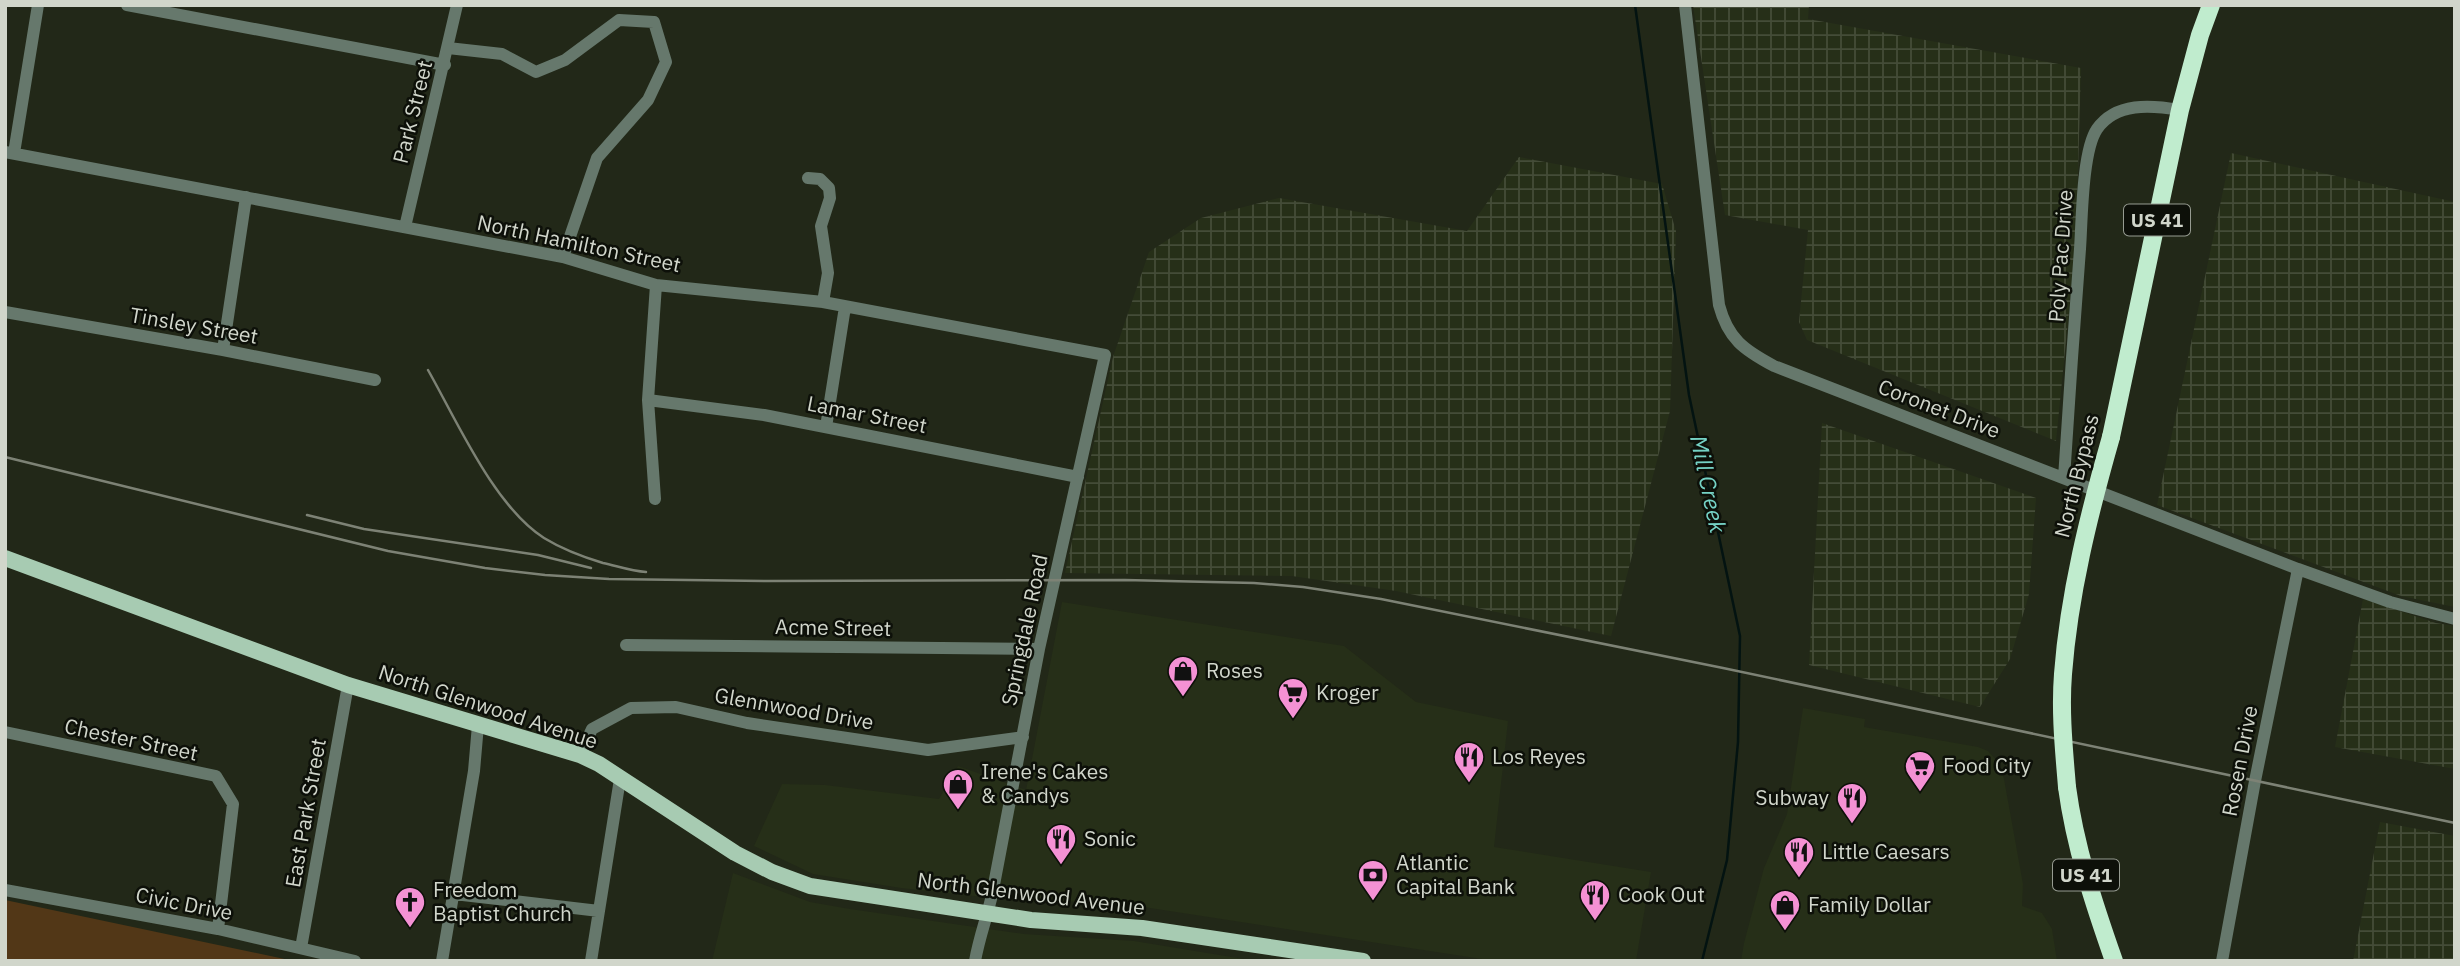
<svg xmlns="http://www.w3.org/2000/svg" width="2460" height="966" font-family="'IBM Plex Sans',sans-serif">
  <defs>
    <pattern id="industrial-grid" width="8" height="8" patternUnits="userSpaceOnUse" patternTransform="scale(1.75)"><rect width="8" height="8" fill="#262f18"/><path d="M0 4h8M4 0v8" fill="none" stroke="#444c38"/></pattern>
  </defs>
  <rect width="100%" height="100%" fill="#222818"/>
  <!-- built -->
  <path fill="#262f18" d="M1062,602L1344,646L1416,702L1508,721L1494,847L1651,872L1636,961H1495L1111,902L1021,901L901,888L813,874L754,846L782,784L825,785L939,799L958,766L1026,790Z
    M1803,708L1865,719L1864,727L1978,747L1988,751L1998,762L2004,779L2023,884L2022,906L2042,913L2052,929L2057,961H1741L1744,943L1764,868L1787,814Z
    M733,873L810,902L850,909L1024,934L1134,941L1256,961H712Z"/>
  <!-- industrial -->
  <path fill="url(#industrial-grid)" d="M1693,5H1809L1808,19L2081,68L2076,241L2056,441L1807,340L1799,322L1808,230L1725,215Z
    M2231,153L2455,202V607L2401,596L2157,505Z
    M1519,157L1662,184L1676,231L1670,411L1611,636L1396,591L1292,576L1065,573L1113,357L1149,252L1201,218L1279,198L1467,231Z
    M1822,423L2036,498L2029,594L2010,659L1980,707L1809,665Z
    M2363,599L2436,623L2455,626V769L2335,747Z
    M2380,822L2455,836V961H2353Z"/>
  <!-- green -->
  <path fill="#523717" d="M5,900L294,961H5Z"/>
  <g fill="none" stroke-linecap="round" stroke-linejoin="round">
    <!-- stream -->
    <path stroke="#031311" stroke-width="2.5" d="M1635,5L1689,395L1740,636L1738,742L1727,860L1702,961"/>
    <!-- minor -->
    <path stroke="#66786c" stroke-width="12" d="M127,5L445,65
      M1685,5L1719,305C1728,339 1744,350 1774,366L2298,569L2390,602L2455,619
      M448,48L502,54L536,72L565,60L619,20L654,22L666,62L648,100L597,158L563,257
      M5,152L563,257L656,285L823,302L1105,355L1039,649L992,895C987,917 979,938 975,961
      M14,153L38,5
      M808,178L820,179L829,188L830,198L821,226L828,273L823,302
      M405,227L457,5
      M5,312L223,350L375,380
      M223,350L246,197
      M648,400L764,415L1078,477
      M826,427L845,307
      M2064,478C2069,402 2074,325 2080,249C2082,221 2082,151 2097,129C2116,102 2151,105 2180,110
      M655,499L648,400L656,285
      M626,645L1039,649
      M5,732L216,776L233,804L218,929
      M580,755L592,729L631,708L676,707L747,723L928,750L1023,737
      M5,890L218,929L355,961
      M454,894L599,911
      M301,948L348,685
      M442,961L474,771L478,725
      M591,961L620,779
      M2222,961L2255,781L2298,569"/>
    <!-- major -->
    <path stroke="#a7cbb2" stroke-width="16" d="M5,558L348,685L580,755L599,764L735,853L772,872L810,886L1031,920L1142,928L1363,961"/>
    <!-- highway -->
    <path stroke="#c0ecce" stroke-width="18" d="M2111,437L2180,110L2200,35L2211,5
      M2067,787C2075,847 2094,904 2114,961"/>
    <!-- rail -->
    <path stroke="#7d8275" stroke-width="2.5" d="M428,370C457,421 494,506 544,538C562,549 583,557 603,563C617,566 631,571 646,572
      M5,457L388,551L485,568L545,575L609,579L768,581L1125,580L1254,583L1303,587L1381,599L1723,668L2455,823
      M307,515L364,529L538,555L591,568"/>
    <!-- highway-bridge -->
    <path stroke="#c0ecce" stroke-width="18" d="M2067,787C2064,750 2060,712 2063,674C2069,594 2089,514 2111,437"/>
  </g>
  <!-- icons -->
  <defs>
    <g id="shop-pin" transform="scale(1.575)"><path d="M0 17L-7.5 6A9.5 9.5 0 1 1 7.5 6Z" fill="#f491d4" stroke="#0d1009"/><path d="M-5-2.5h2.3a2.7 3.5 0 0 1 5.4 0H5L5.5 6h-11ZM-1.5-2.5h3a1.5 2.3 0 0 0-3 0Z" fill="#111"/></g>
    <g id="supermarket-pin" transform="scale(1.575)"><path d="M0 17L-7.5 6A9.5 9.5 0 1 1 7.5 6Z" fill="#f491d4" stroke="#0d1009"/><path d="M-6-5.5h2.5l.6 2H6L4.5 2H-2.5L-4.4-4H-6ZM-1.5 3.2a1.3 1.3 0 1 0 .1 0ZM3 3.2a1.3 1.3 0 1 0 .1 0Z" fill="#111"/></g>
    <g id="restaurant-pin" transform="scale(1.575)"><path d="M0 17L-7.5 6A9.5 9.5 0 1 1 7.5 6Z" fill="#f491d4" stroke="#0d1009"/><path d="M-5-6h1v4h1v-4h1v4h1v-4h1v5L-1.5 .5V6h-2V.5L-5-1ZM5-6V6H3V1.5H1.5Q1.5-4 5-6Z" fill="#111"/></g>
    <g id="bank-pin" transform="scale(1.575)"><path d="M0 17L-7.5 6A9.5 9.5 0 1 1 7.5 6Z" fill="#f491d4" stroke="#0d1009"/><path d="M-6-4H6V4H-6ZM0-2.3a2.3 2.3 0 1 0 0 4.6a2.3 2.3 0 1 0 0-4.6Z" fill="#111"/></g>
    <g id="church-pin" transform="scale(1.575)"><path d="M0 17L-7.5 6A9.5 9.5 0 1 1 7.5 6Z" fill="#f491d4" stroke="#0d1009"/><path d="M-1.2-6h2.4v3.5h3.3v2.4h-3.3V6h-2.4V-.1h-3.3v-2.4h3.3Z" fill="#111"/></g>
  </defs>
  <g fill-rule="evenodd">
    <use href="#shop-pin" x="1183" y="671"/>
    <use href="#supermarket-pin" x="1293" y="693"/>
    <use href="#restaurant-pin" x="1469" y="757"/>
    <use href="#supermarket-pin" x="1920" y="766"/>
    <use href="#shop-pin" x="958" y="784"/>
    <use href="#restaurant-pin" x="1852" y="798"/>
    <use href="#restaurant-pin" x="1061" y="839"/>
    <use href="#restaurant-pin" x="1799" y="852"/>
    <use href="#bank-pin" x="1373" y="875"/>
    <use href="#restaurant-pin" x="1595" y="895"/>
    <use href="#church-pin" x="410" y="902"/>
    <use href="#shop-pin" x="1785" y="905"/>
  </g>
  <g text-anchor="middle" stroke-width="5" stroke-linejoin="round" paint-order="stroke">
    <!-- shield labels -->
    <g fill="#0d1009" stroke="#969b91" stroke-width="2">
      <rect x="2124" y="204.5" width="66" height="31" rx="5"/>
      <rect x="2053" y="859.5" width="66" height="31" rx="5"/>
    </g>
    <g font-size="19" font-weight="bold" fill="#d1d6cb">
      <text x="2157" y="227">US 41</text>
      <text x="2086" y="882">US 41</text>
    </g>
    <!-- street labels -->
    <g font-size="21" fill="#d1d6cb" stroke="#0d1009">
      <text transform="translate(413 112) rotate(-76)" y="7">Park Street</text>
      <text transform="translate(579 244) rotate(12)" y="7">North Hamilton Street</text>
      <text transform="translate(2061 256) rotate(-86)" y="7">Poly Pac Drive</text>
      <text transform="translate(194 326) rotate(10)" y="7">Tinsley Street</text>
      <text transform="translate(1939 409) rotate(21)" y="7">Coronet Drive</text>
      <text transform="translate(867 415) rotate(11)" y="7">Lamar Street</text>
      <text transform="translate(2077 476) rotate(-76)" y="7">North Bypass</text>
      <text transform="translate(833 628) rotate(1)" y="7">Acme Street</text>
      <text transform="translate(1025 630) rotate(-78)" y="7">Springdale Road</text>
      <text transform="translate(488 707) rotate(18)" y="7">North Glenwood Avenue</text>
      <text transform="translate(794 709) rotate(10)" y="7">Glennwood Drive</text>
      <text transform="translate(131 740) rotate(12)" y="7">Chester Street</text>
      <text transform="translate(2240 761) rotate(-79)" y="7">Rosen Drive</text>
      <text transform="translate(306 813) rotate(-80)" y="7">East Park Street</text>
      <text transform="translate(1031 894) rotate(7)" y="7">North Glenwood Avenue</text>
      <text transform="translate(184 904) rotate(11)" y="7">Civic Drive</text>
    </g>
    <!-- poi labels -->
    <g font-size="21" fill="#d1d6cb" stroke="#0d1009" text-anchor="start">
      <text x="1206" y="678">Roses</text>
      <text x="1316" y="700">Kroger</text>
      <text x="1492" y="764">Los Reyes</text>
      <text x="1943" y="773">Food City</text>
      <text x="981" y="779">Irene's Cakes<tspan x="981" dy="24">&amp; Candys</tspan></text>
      <text x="1829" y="805" text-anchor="end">Subway</text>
      <text x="1084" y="846">Sonic</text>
      <text x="1822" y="859">Little Caesars</text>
      <text x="1396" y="870">Atlantic<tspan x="1396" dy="24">Capital Bank</tspan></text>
      <text x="433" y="897">Freedom<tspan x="433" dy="24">Baptist Church</tspan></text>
      <text x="1618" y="902">Cook Out</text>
      <text x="1808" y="912">Family Dollar</text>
    </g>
    <!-- water labels -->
    <g font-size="23" font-style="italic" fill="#75d2c5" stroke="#0d1009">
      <text transform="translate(1708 484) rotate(78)" y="8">Mill Creek</text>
    </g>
  </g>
  <!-- border -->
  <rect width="2460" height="966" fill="none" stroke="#d1d6cb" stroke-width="14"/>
</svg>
